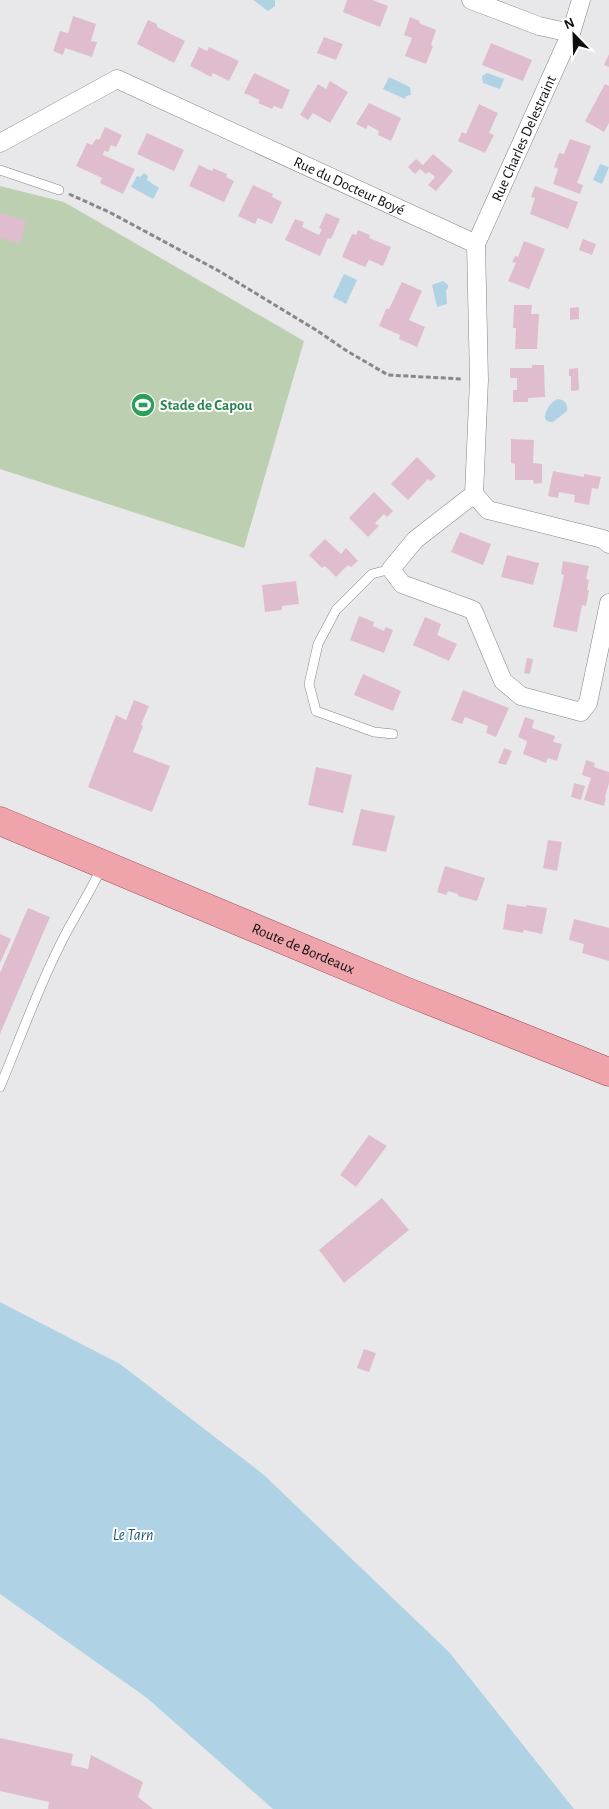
<svg xmlns="http://www.w3.org/2000/svg" width="609" height="1809" font-family="'Alegreya Sans',sans-serif">
  <rect width="100%" height="100%" fill="#e8e8ea"/>
  <!-- green -->
  <path fill="#bccfb1" d="M0,186L64,202L304,341L244,548L0,469Z"/>
  <!-- water -->
  <path fill="#afd3e5" d="M253,0H275V6L268,11Z
    M487,73L504,79L500,89L483,83L482,76Z
    M389,77L410,87L411,95L406,96L405,99L383,89Z
    M600,164L609,167L602,184L593,180Z
    M144,173L148,176L147,180L159,188L153,199L131,187L137,176L140,177Z
    M344,274L357,280L346,304L333,297Z
    M443,281L448,285V288L446,290L447,304L437,307L432,285Z
    M558,399C565,400 568,404 567,411L553,422H549L545,419C544,412 551,401 558,399Z
    M0,1302L120,1364L264,1475L449,1652L574,1809H273L147,1698L0,1594Z"/>
  <!-- building -->
  <path fill="#e0bdce" d="M347,0H373L388,6L380,27L343,12Z
    M73,16L96,24L91,41L97,42L92,57L65,48L63,55L53,51L60,31L68,33Z
    M410,17L420,21L419,23L436,30L431,45L433,46L426,64L405,56L412,38L404,35Z
    M148,20L157,24V27L185,41L174,63L137,44Z
    M324,37L343,44L336,60L317,53Z
    M491,43L532,60L523,81L482,65Z
    M199,47L207,51L209,47L239,61L229,81L213,73L211,77L190,66Z
    M609,54V67L604,65Z
    M254,73L290,90L282,109L274,106L272,109L258,103L260,100L244,93Z
    M330,81L348,92L330,123L313,113L308,120L300,115L318,84L326,89Z
    M605,84L609,86V123L604,132L585,121Z
    M369,103L401,118L391,141L378,135L379,131L368,125L366,129L356,124Z
    M479,104L498,113L489,133L494,135L485,153L458,141L462,132L466,134Z
    M105,127L122,135L116,147L111,145L108,152L104,151L103,155L135,169L123,194L100,183L102,178L76,166L87,143L92,145L96,139L99,140Z
    M147,133L184,150L174,171L137,154Z
    M570,139L591,146L577,183L583,185L580,194L553,184L558,169L554,167L559,153L564,154Z
    M433,154L453,171L436,191L428,185L435,177L429,172L426,174L420,169L415,174L408,167L416,159L423,165Z
    M199,165L212,171L213,168L227,174L226,177L234,181L224,202L189,186Z
    M253,185L273,194L272,197L282,202L272,224L258,218L255,224L238,216Z
    M535,186L578,202L568,229L530,214L535,198L531,197Z
    M0,213L26,221L20,243L0,238Z
    M326,213L340,219L331,239L328,238L320,256L285,240L295,219L304,222L302,227L319,235L322,229L319,228Z
    M358,230L370,235L369,238L391,247L383,266L369,260L365,267L342,257L352,234L356,235Z
    M583,239L596,244L592,255L579,250Z
    M524,241L545,249L529,289L508,281L516,263L512,262L515,256L518,257Z
    M402,282L422,291L409,320L425,327L417,347L399,339L400,335L379,326L386,309H389Z
    M514,305H532L531,314H539L537,349H515L516,328H513Z
    M579,307V319L570,320V308Z
    M532,365H544L545,397L528,398V402H513V390H517V378H510V368H532Z
    M578,368L579,390L571,391V376H569V369Z
    M511,439L534,440L533,463L542,464V483L534,484L533,480H515V464L511,463Z
    M417,457L436,476L431,481L428,479L408,500L391,484Z
    M553,471L584,477V474L601,477L598,489L592,488L589,505L574,502L575,495L559,492L558,498L548,496Z
    M374,492L393,511L387,517L384,514L375,523L379,526L368,537L349,518Z
    M460,532L491,544L483,565L451,552Z
    M325,539L341,554L346,548L358,561L351,567L348,565L336,577L325,566L322,568L309,555Z
    M507,555L539,563L533,585L501,577Z
    M563,561L589,566L586,579L589,580L587,590H589L586,606L582,605L577,632L553,627L564,575L561,574Z
    M296,581L299,604L282,606V610L265,612L262,585Z
    M359,616L374,622L373,626L384,631L386,627L393,630L384,653L350,640Z
    M425,617L441,624L437,635L457,644L449,661L413,645Z
    M527,658L533,659L530,674L524,673Z
    M363,674L401,691L393,711L354,695Z
    M463,690L509,708L496,737L486,733L488,726L465,717L462,724L451,720Z
    M134,700L149,706L141,725L143,726L133,752L170,766L152,812L88,787L116,715L126,720Z
    M525,717L534,720L532,728L555,736L553,742L562,744L557,761L548,758L546,763L523,754L527,741L518,737Z
    M504,748L512,751L506,765L498,763Z
    M586,760L595,763L594,767L609,772V783L605,797L606,798L604,806L584,800L591,778L582,775Z
    M316,767L352,775L343,813L308,805Z
    M574,783L585,786L581,800L571,797Z
    M361,809L395,816L386,852L352,845Z
    M548,840L562,842L557,871L543,868Z
    M445,866L485,878L477,901L458,896V894L448,891L446,895L437,892Z
    M507,904L526,907V905L547,908L542,934L524,930L523,933L503,929Z
    M28,908L50,917L0,1034V973Z
    M574,919L609,928V961L582,953L584,944L569,940Z
    M0,934L11,939L0,963Z
    M369,1135L387,1146L356,1187L340,1175Z
    M382,1198L409,1230L344,1283L319,1250Z
    M364,1349L376,1353L369,1372L357,1368Z
    M0,1738L73,1754L71,1765L88,1769L91,1755L143,1782L138,1797L153,1809H48L49,1802L0,1791Z"/>
  <g fill="none" stroke-linecap="round" stroke-linejoin="round">
    <!-- service casing -->
    <g stroke="#848587" stroke-width="10">
      <path id="service" d="M0,170L59,190
        M391,569L372,574L336,610L318,644L309,684L316,711L374,732L393,734
        M0,1087C21,1036 40,983 66,933C78,911 91,890 102,867"/>
    </g>
    <!-- minor casing -->
    <g stroke="#848587" stroke-width="19">
      <g id="minor">
        <path d="M471,0L539,26L571,33"/>
        <path id="s1" d="M0,143L117,79L476,244L479,380L474,494L488,510L603,539L609,544"/>
        <path id="s2" d="M476,244L571,33L581,0"/>
        <path d="M474,494L415,540L391,569L402,584L473,610L503,681L521,696L581,712L588,703L609,603"/>
      </g>
    </g>
    <!-- primary casing -->
    <g stroke="#98484f" stroke-width="29">
      <g id="primary">
        <path id="s3" d="M0,821L405,991L609,1072"/>
      </g>
    </g>
    <!-- path -->
    <path stroke="#88888a" stroke-width="3" stroke-dasharray="5 2.5" stroke-linecap="butt" d="M69,194L109,212L219,271L316,330L347,351L388,375L462,379"/>
    <!-- service -->
    <use href="#service" stroke="#fff" stroke-width="9"/>
    <!-- minor -->
    <use href="#minor" stroke="#fff" stroke-width="18"/>
    <!-- primary -->
    <use href="#primary" stroke="#eea4aa" stroke-width="28"/>
  </g>
  <!-- icons -->
  <defs>
    <g id="stadium-disc" transform="scale(1.25)"><circle r="9.5" fill="#2e9e5b" stroke="#fff"/><path d="M0-5a6.5 5 0 1 0 0 10a6.5 5 0 1 0 0-10ZM-3.5-1.8h7v3.6h-7Z" fill="#fff"/></g>
  </defs>
  <g fill-rule="evenodd">
    <use href="#stadium-disc" x="143" y="405"/>
  </g>
  <g text-anchor="middle" stroke-width="4" stroke-linejoin="round" paint-order="stroke">
    <!-- street labels -->
    <g font-size="15" fill="#0e0e0f" stroke="#fff">
      <text dy="5" stroke="none"><textPath href="#s2" startOffset="116">Rue Charles Delestraint</textPath></text>
      <text dy="5" stroke="none"><textPath href="#s1" startOffset="389">Rue du Docteur Boyé</textPath></text>
      <text dy="5" stroke="none"><textPath href="#s3" startOffset="329">Route de Bordeaux</textPath></text>
    </g>
    <!-- leisure labels -->
    <g font-size="15" font-weight="bold" fill="#27864d" stroke="#fff" text-anchor="start">
      <text x="160" y="410">Stade de Capou</text>
    </g>
    <!-- water labels -->
    <g font-size="16" font-style="italic" fill="#1a5973" stroke="#fff">
      <text x="133" y="1540">Le Tarn</text>
    </g>
  </g>
  <!-- north arrow -->
  <g transform="translate(574 35) rotate(337)" stroke="#ffffff" stroke-width="4" paint-order="stroke">
  <path d="M0-4L9 19L0 12L-9 19Z" fill="#0e0e0f"/>
  <text y="-8" font-size="14" font-weight="bold" text-anchor="middle" fill="#0e0e0f">N</text>
  </g>
</svg>
